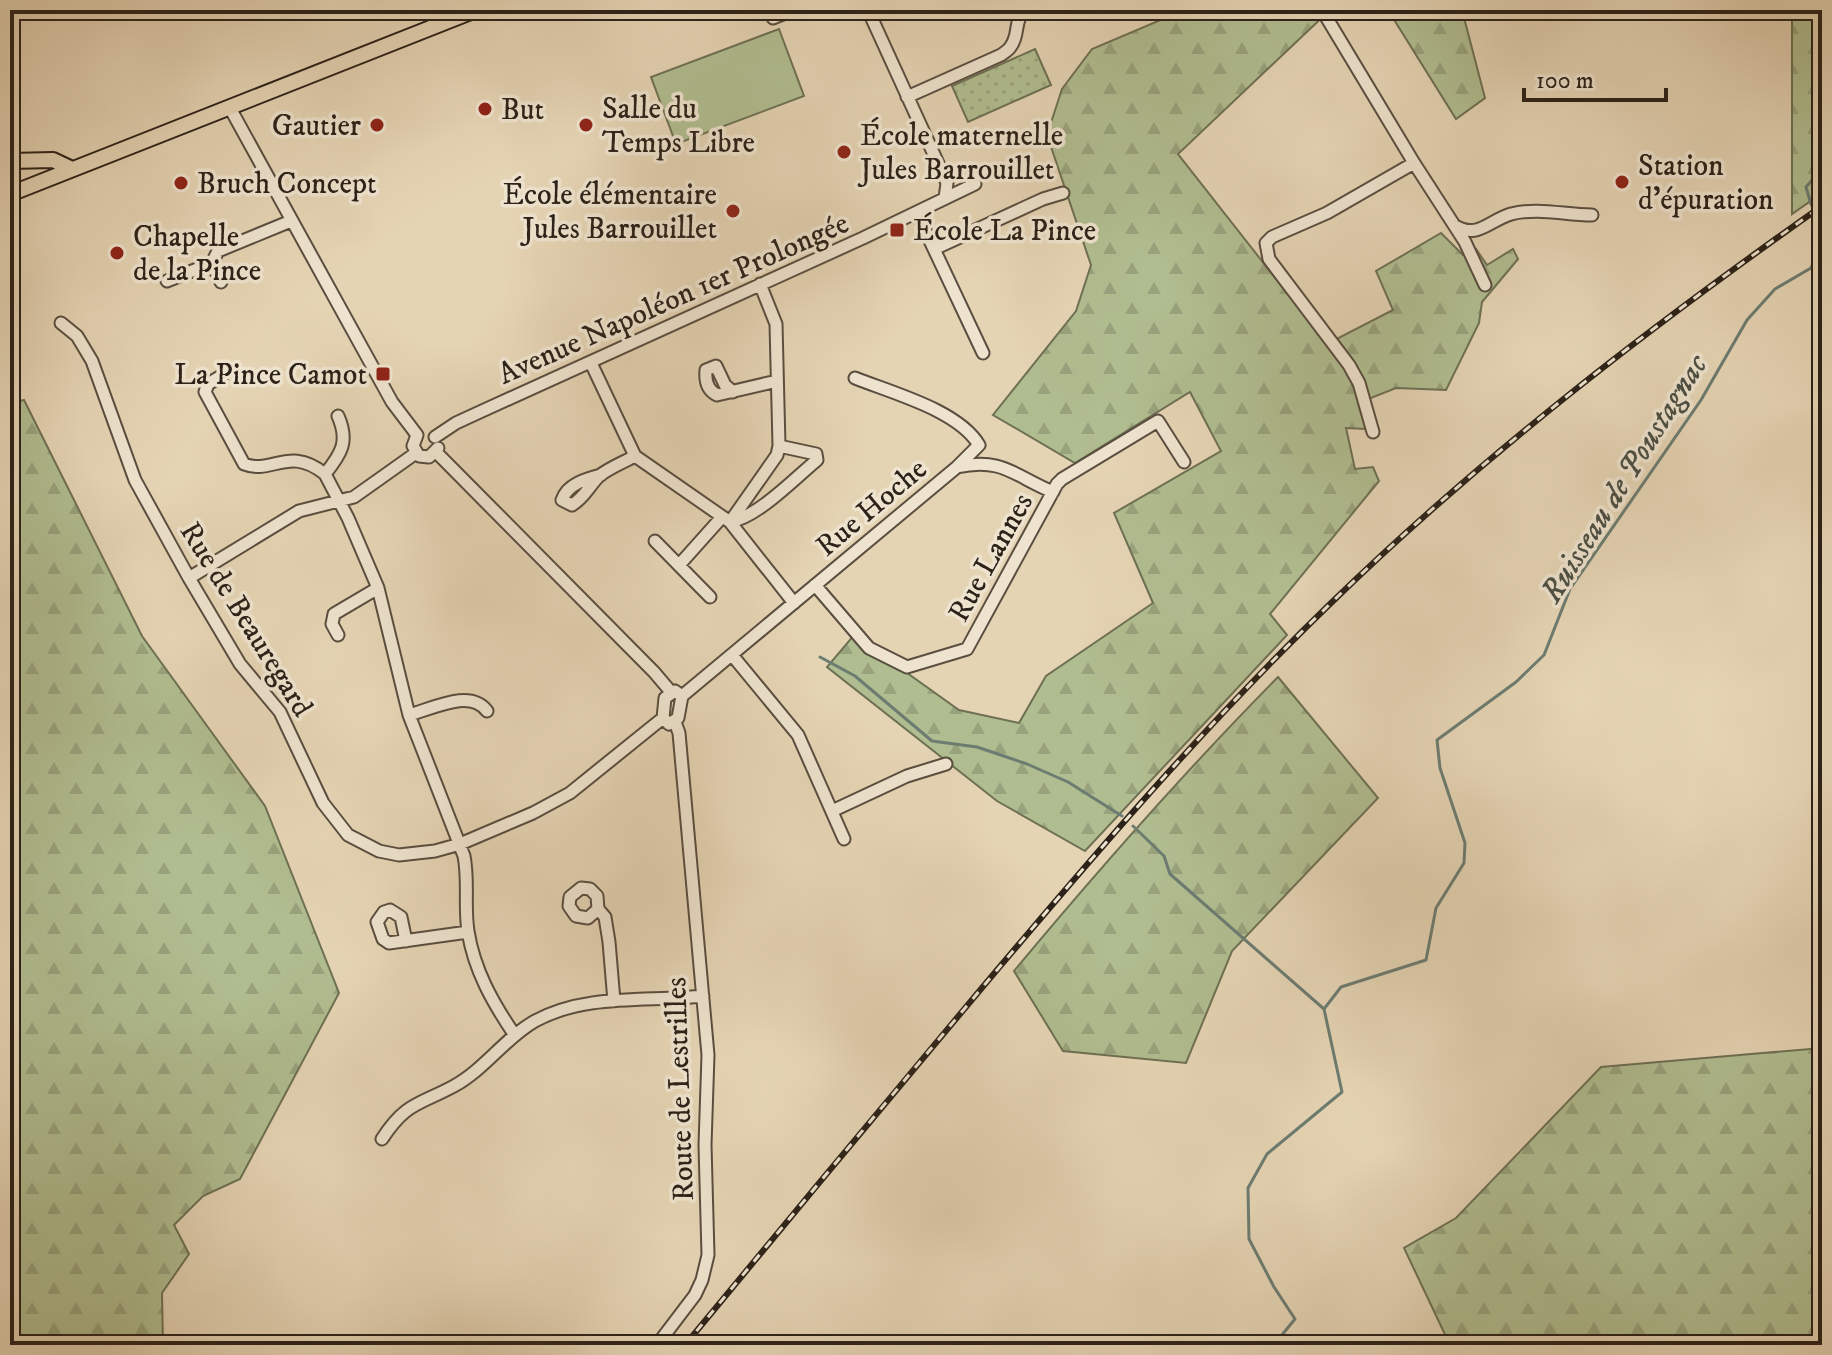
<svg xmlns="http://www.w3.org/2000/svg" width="1832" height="1355" font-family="'IM FELL DW Pica',serif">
  <defs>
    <pattern id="forest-firs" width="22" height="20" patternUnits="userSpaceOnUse" patternTransform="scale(2)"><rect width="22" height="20" fill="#b0bd90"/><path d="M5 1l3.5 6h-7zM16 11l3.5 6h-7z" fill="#98a27c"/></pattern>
    <pattern id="park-dots" width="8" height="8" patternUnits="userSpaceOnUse" patternTransform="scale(2)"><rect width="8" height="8" fill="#b0bd90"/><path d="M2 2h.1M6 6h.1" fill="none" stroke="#98a27c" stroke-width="1.8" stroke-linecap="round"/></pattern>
  </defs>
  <rect width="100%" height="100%" fill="#e5d4b4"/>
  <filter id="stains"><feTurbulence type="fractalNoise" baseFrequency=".0025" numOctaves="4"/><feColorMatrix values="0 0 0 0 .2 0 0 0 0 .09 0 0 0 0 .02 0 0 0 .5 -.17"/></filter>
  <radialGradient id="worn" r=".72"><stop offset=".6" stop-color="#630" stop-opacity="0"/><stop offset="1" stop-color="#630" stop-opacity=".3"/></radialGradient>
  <!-- grass -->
  <path fill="#b0bd90" stroke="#6e7054" stroke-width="2" d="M779,29L804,96L676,144L651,77Z"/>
  <!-- forest -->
  <path fill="url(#forest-firs)" stroke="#6e7054" stroke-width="2" d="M1184,10H1330L1178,154L1327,344L1393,310L1376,271L1441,233L1463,255L1476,249L1487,265L1513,249L1518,259L1482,302L1479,323L1446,390L1396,388L1358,403L1366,429L1346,428L1355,469L1373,467L1379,481L1270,614L1287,635L1085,851L997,801L827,667L854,635L959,710L1019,723L1046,676L1153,603L1114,513L1221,451L1190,392L1075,463L993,415L1076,311L1091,265L1047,135L1062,89L1092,49Z
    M1388,10H1462L1485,98L1456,119Z
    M1792,10H1822V193L1792,214Z
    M24,400L142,636L265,806L339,993L240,1179L203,1196L174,1225L189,1254L162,1293L163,1345H10V404Z
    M1278,677L1378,798L1232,951L1186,1063L1063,1051L1014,971C1099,869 1185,771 1278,677Z
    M1822,1048V1345H1450L1404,1248L1456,1218L1601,1067Z"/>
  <!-- park -->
  <path fill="url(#park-dots)" stroke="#6e7054" stroke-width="2" d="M1035,49L1051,85L968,122L952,86Z"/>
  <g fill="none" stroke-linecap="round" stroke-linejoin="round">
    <!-- stream -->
    <path stroke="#6c7c71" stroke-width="3" d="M1822,169L1806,187L1811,204L1822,224
      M820,657L855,676L932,741L977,747L1027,764L1068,782L1122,816
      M1133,826L1164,856L1170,874L1324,1009
      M1177,1345L1189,1336L1244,1345L1277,1341L1295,1319L1274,1287L1249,1239L1248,1188L1267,1154L1342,1092L1324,1009L1341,987L1426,960L1436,908L1464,863L1465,843L1440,768L1437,740L1516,682L1544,655L1570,589L1701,400L1747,320L1775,289L1811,268L1822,241"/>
    <!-- minor casing -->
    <g stroke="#5a4e40" stroke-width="15">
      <path id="minor" d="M39,10H43
        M868,10L947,183L945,198
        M1322,10L1414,163L1465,242L1485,285
        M773,18L793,10
        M907,97L1001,55C1005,52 1009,50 1011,46C1020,34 1013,20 1026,10
        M230,108L392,402L417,435
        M917,213L983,353
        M1454,225C1477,240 1488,221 1511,214C1539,207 1564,215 1592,215
        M934,249L1043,199L1063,193
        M212,263L221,282
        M167,281L212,263L218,251L291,221
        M760,284L776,324L779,446L777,455L730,522C759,516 794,479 817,460L816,454L779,446
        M61,323L77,336L92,361L135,480L189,578L240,664L280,712L323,803L348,835L379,851L399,855L435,851L460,844L533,813L570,793L663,718
        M591,363L635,456L730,522L794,603
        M223,375L208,384L205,392L244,464C272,475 289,445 325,474L348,518L378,588L409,715L464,856C469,881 464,906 468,931C474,970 493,1003 514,1034
        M733,392L725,385L716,366L706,370C705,380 707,390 717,395L777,381
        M1373,432L1359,383L1349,365L1269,259L1266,243L1272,237L1327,213L1414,163
        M417,435L413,446L419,456L429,457L438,448
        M435,437L456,423L482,411L863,238L975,184
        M436,452L654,672L671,692
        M957,467C1003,457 1014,476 1053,492
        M325,474C342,453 349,441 338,416
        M601,475C586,479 567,484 562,500L572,505C585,497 589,486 599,476C609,468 624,462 635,456
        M655,541L710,597
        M680,564L722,517
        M189,578L299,511L354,497L416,453
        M815,585L869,648L907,667L967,649L1057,484L1062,479L1158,421L1184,462
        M338,635L332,624L334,614L378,588
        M732,655L798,735L844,839
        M675,691L682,696L678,718L669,724L663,718L665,698Z
        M682,696L957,467L979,445C958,410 892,393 855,378
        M409,715C432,709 470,688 487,711
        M832,811L907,776L946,764
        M598,909L588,918L576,916L569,906L570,897L581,888L590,889L597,896L598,909L605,917L609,942L614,1001
        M406,941L401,917L390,910L384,912L377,922L383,939L389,943L468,932
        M382,1139C406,1102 419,1105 454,1086C485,1069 505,1038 535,1021C586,993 648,1002 703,996
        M657,1345L695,1295L702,1280L708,1255L705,1145L708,1055L679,733L675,722"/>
    </g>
    <!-- major casing -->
    <g stroke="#2c2219" stroke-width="18">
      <path id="major" d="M10,161L53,160L72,169
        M10,194L476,10"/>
    </g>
    <!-- minor -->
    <use href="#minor" stroke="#eee3ce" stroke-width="11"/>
    <!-- major -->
    <use href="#major" stroke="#e5d4b4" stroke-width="14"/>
    <!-- rail casing -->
    <g stroke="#2c2219" stroke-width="6">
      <path id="rail" d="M685,1345C783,1226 882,1107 981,989C1093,856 1205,725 1330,604C1481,457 1650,327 1822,206"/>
    </g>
    <!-- rail -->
    <use href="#rail" stroke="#eee3ce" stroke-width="3" stroke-dasharray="9" stroke-linecap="butt"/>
  </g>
  <!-- markers -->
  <g fill="#8f2418" stroke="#eee3ce" stroke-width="3">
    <circle cx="485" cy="109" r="8"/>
    <circle cx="377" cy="125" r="8"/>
    <circle cx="586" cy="125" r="8"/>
    <circle cx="844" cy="152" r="8"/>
    <circle cx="1622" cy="182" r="8"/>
    <circle cx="181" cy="183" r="8"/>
    <circle cx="733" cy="211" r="8"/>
    <rect x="889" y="222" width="16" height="16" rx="4"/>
    <circle cx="117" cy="253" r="8"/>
    <rect x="375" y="366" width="16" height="16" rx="4"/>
  </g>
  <g text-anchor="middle" stroke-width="7" stroke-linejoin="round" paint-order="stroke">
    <!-- poi labels -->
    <g font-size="30" fill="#2c2219" stroke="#eee3ce" text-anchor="start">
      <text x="602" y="118">Salle du<tspan x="602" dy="34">Temps Libre</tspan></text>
      <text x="501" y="119">But</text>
      <text x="361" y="135" text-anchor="end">Gautier</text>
      <text x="860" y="145">École maternelle<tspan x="860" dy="34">Jules Barrouillet</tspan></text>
      <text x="1638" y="175">Station<tspan x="1638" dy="34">d'épuration</tspan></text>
      <text x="197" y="193">Bruch Concept</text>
      <text x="717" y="204" text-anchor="end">École élémentaire<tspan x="717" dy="34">Jules Barrouillet</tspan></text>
      <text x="913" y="240">École La Pince</text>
      <text x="133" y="246">Chapelle<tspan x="133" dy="34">de la Pince</tspan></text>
      <text x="367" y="384" text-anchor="end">La Pince Camot</text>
    </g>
    <!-- street labels -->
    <g font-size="30" fill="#2c2219" stroke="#eee3ce">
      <text transform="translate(673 298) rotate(-24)" y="10">Avenue Napoléon 1er Prolongée</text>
      <text transform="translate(871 507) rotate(-40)" y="10">Rue Hoche</text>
      <text transform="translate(990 557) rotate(-61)" y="10">Rue Lannes</text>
      <text transform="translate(247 619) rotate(58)" y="10">Rue de Beauregard</text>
      <text transform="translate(679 1089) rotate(-92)" y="10">Route de Lestrilles</text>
    </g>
    <!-- water labels -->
    <g font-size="32" font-style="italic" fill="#4c4f45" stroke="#eee3ce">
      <text transform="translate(1623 478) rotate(-58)" y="11">Ruisseau de Poustagnac</text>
    </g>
  </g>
  <!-- margin -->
  <rect width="1832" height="1355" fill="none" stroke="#e5d4b4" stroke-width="40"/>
  <rect x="12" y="12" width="1808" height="1331" fill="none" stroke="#2c2219" stroke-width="4"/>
  <rect x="20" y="20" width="1792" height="1315" fill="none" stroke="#2c2219" stroke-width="2"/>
  <!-- scale -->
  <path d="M1524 88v12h142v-12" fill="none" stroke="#2c2219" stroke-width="4"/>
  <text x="1536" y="88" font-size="24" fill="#2c2219" stroke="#eee3ce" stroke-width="6" paint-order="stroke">100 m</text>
  <rect width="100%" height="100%" filter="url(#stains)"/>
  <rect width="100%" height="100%" fill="url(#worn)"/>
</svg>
